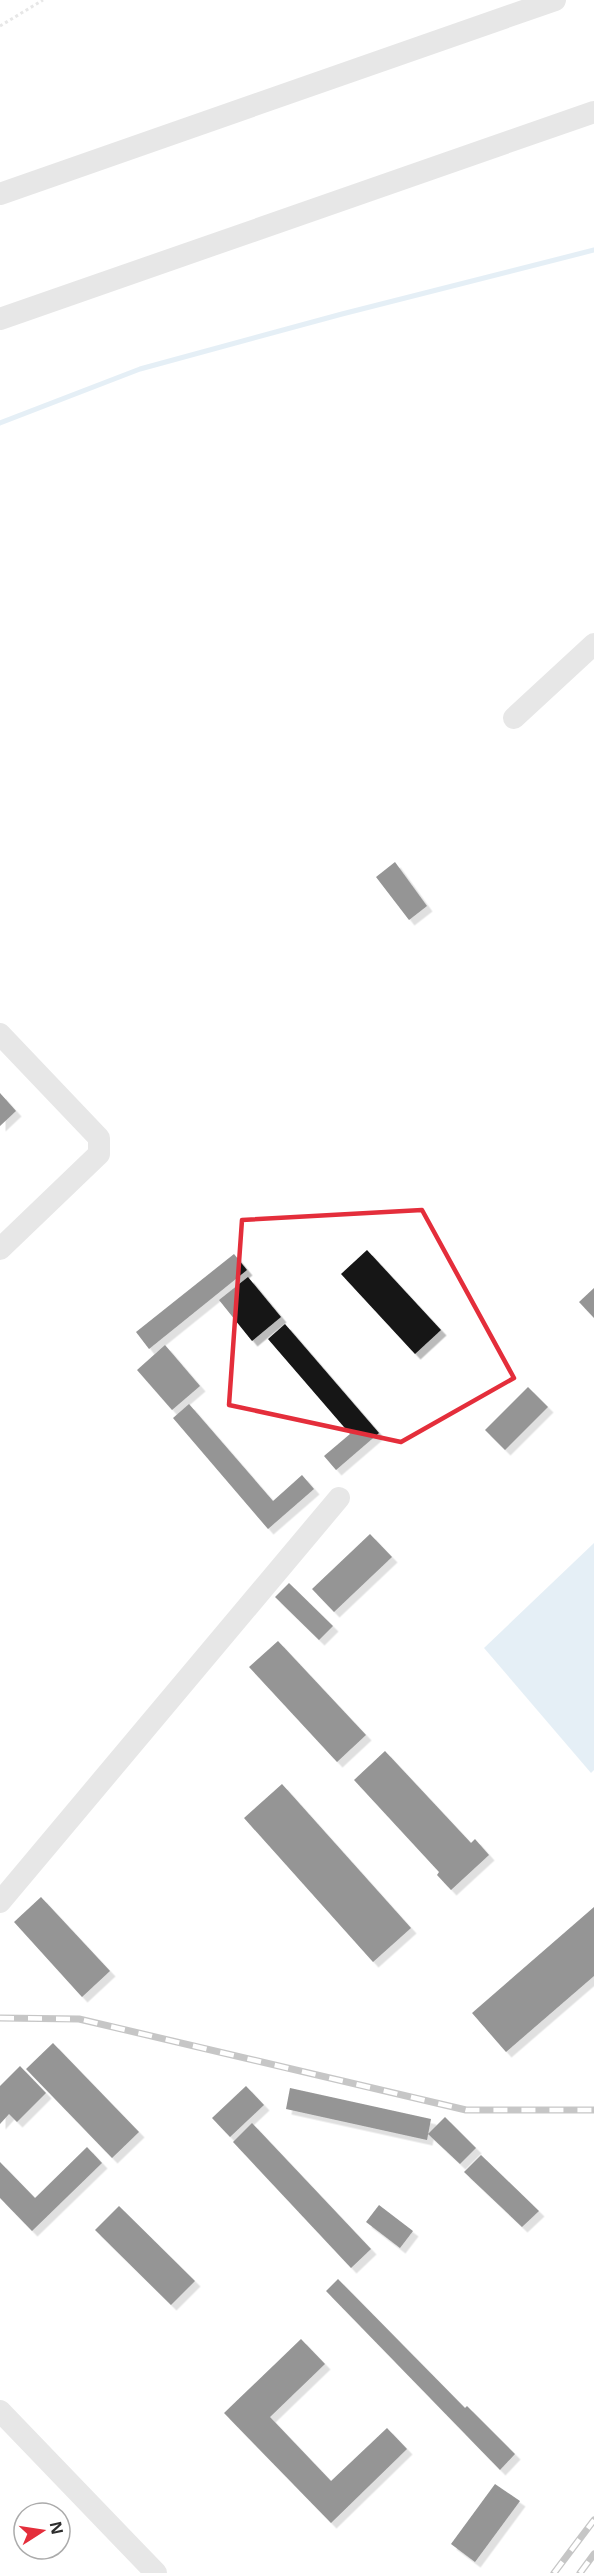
<svg xmlns="http://www.w3.org/2000/svg" width="594" height="2573" font-family="'Noto Sans',sans-serif">
  <defs>
    <filter id="shadow"><feDropShadow dx="5.5" dy="5.5" stdDeviation="0" flood-color="#0004"/></filter>
  </defs>
  <rect width="100%" height="100%" fill="#fff"/>
  <!-- water -->
  <path fill="#c6dceb" d="M594,1543V1770L591,1773L484,1648Z"/>
  <g fill="none" stroke-linecap="round" stroke-linejoin="round">
    <!-- stream -->
    <path stroke="#c6dceb" stroke-width="5" d="M0,423L140,369L342,314L594,250"/>
  </g>
  <!-- building -->
  <path fill="#141414" filter="url(#shadow)" d="M395,862L427,906L409,920L376,877Z
    M0,1093L16,1111L0,1126Z
    M367,1250L441,1330L415,1354L341,1274Z
    M234,1254L247,1270L149,1349L136,1332Z
    M248,1277L281,1317L252,1341L219,1300Z
    M594,1288V1318L579,1302Z
    M285,1324L379,1433L336,1470L324,1456L350,1434L268,1339Z
    M165,1345L200,1386L172,1410L137,1370Z
    M528,1387L548,1407L505,1450L485,1430Z
    M189,1404L273,1501L302,1475L314,1489L268,1529L173,1418Z
    M370,1534L392,1557L334,1612L312,1589Z
    M289,1583L333,1626L319,1640L275,1597Z
    M278,1641L366,1735L337,1762L249,1667Z
    M385,1751L471,1843L475,1839L489,1855L451,1890L437,1875L439,1872L354,1780Z
    M282,1784L411,1928L373,1962L244,1818Z
    M41,1897L110,1971L82,1997L14,1922Z
    M594,1907V1976L506,2052L472,2013Z
    M53,2043L139,2132L112,2158L26,2069Z
    M20,2066L46,2093L17,2122L9,2114L0,2124V2086Z
    M246,2086L264,2105L230,2137L212,2118Z
    M290,2088L431,2119L427,2140L286,2109Z
    M445,2117L476,2148L460,2164L428,2134Z
    M252,2123L371,2249L351,2268L233,2142Z
    M87,2147L102,2163L32,2231L0,2198V2162L35,2198Z
    M481,2155L539,2211L522,2227L464,2172Z
    M379,2205L413,2231L400,2248L366,2222Z
    M119,2206L195,2281L171,2305L95,2230Z
    M338,2279L465,2408L467,2406L515,2454L500,2470L326,2291Z
    M301,2339L325,2364L270,2417L331,2481L387,2428L407,2449L331,2523L224,2413Z
    M495,2484L520,2501L475,2562L451,2544Z"/>
  <g fill="none" stroke-linecap="round" stroke-linejoin="round">
    <!-- path -->
    <path stroke="#cacaca" stroke-width="3" stroke-dasharray="3 3" stroke-linecap="butt" d="M0,26L43,0"/>
    <!-- minor -->
    <path stroke="#cacaca" stroke-width="22" d="M0,194L555,0
      M0,319L594,112
      M514,718L594,644
      M0,1034L99,1138V1154L0,1249
      M0,1902L339,1498
      M0,2411L156,2573"/>
    <!-- rail casing -->
    <g stroke="#828282" stroke-width="7">
      <path id="rail" d="M0,2018L79,2019L466,2110H594
        M554,2573L594,2520
        M580,2573L594,2554"/>
    </g>
    <!-- rail -->
    <use href="#rail" stroke="#fff" stroke-width="4.5" stroke-dasharray="14" stroke-linecap="butt"/>
  </g>
  <!-- marked area -->
  <path d="M0 0H594V2573H0ZM422,1210L514,1378L401,1442L229,1405L242,1220Z" fill="#fff" fill-opacity=".55" fill-rule="evenodd"/>
  <path fill="none" stroke="#e42e3b" stroke-width="4.5" stroke-linejoin="round" d="M422,1210L514,1378L401,1442L229,1405L242,1220Z"/>
  <!-- north arrow -->
  <g transform="translate(42 2531) rotate(78)"><circle r="28" fill="#ffffff" stroke="#ababab" stroke-width="1.5"/>
  <path d="M0-4.5L10 22L0 15L-10 22Z" fill="#e42e3b"/>
  <text y="-9" font-size="16" font-weight="bold" text-anchor="middle" fill="#2d2d2d">N</text>
  </g>
</svg>
